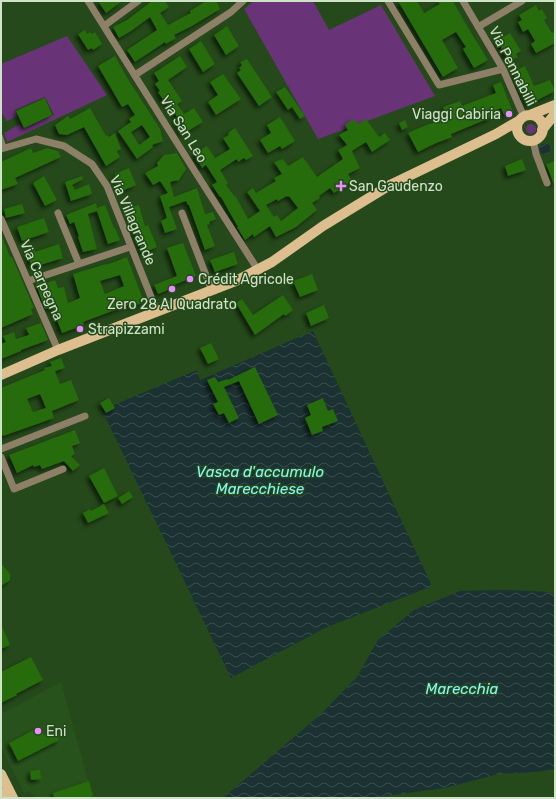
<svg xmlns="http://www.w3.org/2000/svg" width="556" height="799" font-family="Rubik,sans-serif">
  <defs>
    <pattern id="water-waves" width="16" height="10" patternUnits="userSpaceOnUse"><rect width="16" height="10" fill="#1b3132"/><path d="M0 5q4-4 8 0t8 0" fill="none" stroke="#3b4f4e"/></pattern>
    <filter id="shadow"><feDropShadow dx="-3" dy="3" stdDeviation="2" flood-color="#0009"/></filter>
  </defs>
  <rect width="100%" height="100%" fill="#25491a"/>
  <!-- built -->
  <path fill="#28521c" d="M61,682L88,781L94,798H37L28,791L24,793L1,747V714Z"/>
  <!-- grass -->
  <path fill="#693377" d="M254,1H313L329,30L381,5L435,96L318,139L244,9Z
    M67,36L107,95L7,142L4,133L20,124L23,129L54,115L45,97L15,110L17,116L7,121L1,112V64Z
    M526 129a5 5 0 1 1 10 0a5 5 0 1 1-10 0Z"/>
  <!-- water -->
  <path fill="url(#water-waves)" d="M539.5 149a5.5 5.5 0 1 1 11 0a5.5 5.5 0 1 1-11 0Z
    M313,331L432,586L325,628L231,678L102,410L197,370L200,380Z
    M507,590L549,592L555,595V769L535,772L498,774L445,788L370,798H223L321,714L357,677L378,640L414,610L460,591Z"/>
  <!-- building -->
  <path fill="#256c08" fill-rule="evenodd" filter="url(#shadow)" d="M98,1H122L106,13Z
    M152,1H165L169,7L160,13L168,25L191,13L190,11L206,1H216L220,9L192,26L174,35L176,38L166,44L165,42L135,62L127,50L157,30L150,17L131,31L119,38L113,27L127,20Z
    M398,1H417L424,13L440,4L438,1H453L467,26L488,60L474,68L463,49L466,47L456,32L442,40L458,68L443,77Z
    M536,5L539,11L542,9L547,18L544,20L552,33L555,31V43L536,53L531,44L535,41L528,29L523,32L518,22L522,20L519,15Z
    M227,26L239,46L226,55L214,35Z
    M85,30L87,34L90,32L92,34L95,32L102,44L93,50L92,48L88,50L78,34Z
    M510,33L521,51L516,54L518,57L509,62L497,40Z
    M201,41L215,64L203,72L189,49Z
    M115,56L126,76L160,129L163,141L152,145L153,147L137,159L118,131L131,122L129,119L135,115L128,104L122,107L98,66ZM142,125L150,137L139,145L131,132Z
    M180,56L187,67L168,80L182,101L177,104L184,114L194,108L203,122L183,134L175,120L178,118L168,103L166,104L158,92L160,91L155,84L159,81L154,73Z
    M247,59L272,97L259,106L237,73L241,70L239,68L242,65L240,62Z
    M525,66L534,86L550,80L555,91L528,105L513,71Z
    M223,74L241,99L216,115L208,102L218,95L210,82Z
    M501,82L513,112L504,115L501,108L490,113L492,117L451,134L452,137L434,144L418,152L408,133L426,125L441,121L440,115L446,114L443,107L460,101L462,106L496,93L493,85Z
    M285,87L305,116L300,119L292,107L288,110L276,92Z
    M45,98L52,115L24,128L16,111Z
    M90,108L106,136L107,135L109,137L115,133L121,149L117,151L120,157L106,166L84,127L67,135L59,134L55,125L68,116L70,119Z
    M280,117L295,141L282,149L280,146L268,153L260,140L271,133L267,125Z
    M353,119L358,124L366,119L379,137L385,133L390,140L372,152L366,142L352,151L360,168L348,174L352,181L334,193L330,188L319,196L320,198L312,203L317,210L296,227L276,237L270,226L254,237L253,234L245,240L237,227H238L221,197H220L212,185L217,182L206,165L202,168L194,154L207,146L215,158L230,149L223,138L229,135L228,133L235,128L253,156L246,160L244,158L238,162L237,159L220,170L228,183L226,185L235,197H236L248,219L260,211L247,192L253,188L256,193L276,181L274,178L282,174L274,162L283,159L288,166L303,157L317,177L343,159L338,150L347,145L339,135L348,130L345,125ZM287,196L288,197L289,196L298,208L281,221L277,215L274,217L266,205L277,199L278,201Z
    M405,120L408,127L402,130L399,123Z
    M31,148L33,153L47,148L58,151L61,157L15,178L18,184L1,190V162Z
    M177,153L186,169L179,180L170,182L174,197L197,188L205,214L213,212L216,219L209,222L210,224L207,225L215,246L205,250L189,205H188L186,201L169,207L177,229L165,233L161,221L167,218L160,196L168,193L160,181L153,185L145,173L158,166L157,163L164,155Z
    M522,159L526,170L508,176L505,166Z
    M555,161V187L546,164Z
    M129,168L136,185L122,191L115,174Z
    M44,176L57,200L45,206L33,183Z
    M82,176L83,179L72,185L75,190L89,184L92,194L71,201L65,182Z
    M96,203L97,208L105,205L114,228H115L120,240L108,244L97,211L88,214L97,249L83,252L78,237L79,236L74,222L70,224L66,215Z
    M22,204L25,213L6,218L4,209Z
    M139,205L145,226L148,225L157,247L143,253L134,230H136L128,208Z
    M44,218L49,232L22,241L17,227Z
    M1,234L10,257H12L34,308L31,309L33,314L1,328Z
    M183,243L196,276L174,285L175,287L158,294L154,285L177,276L167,248Z
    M59,244L63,258L37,266L36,264L31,266L27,252L35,250V252Z
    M234,252L238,264L215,272L210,260Z
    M127,257L144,302L132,307L131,304L83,322L84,325L62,333L53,309H52L51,307L45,309L36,284L43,281L44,284L55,280L58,288L64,287L68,303L80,298L73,274L106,264V265ZM120,275L124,286L105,294L100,281Z
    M312,274L318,290L300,297L293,281Z
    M283,295L293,310L285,316L284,314L255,335L236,303L242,299L253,315Z
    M324,305L329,318L311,326L306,313Z
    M41,323L48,340L21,350V351L1,359V344L6,342L3,336L14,332L16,339L29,335L26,328Z
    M211,343L219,359L208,364L200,348Z
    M61,358L65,368L55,371L60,384L71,380L79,400L52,411L54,418L3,436L1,432V388L45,370L44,368L52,366L50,362ZM40,394L46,408L33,412L27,399Z
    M255,367L278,415L259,424L239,381L224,387L239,418L229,423L224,413L219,415L213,404L218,402L207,380L215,377L218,382L228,379V380Z
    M109,398L115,408L106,413L100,403Z
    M323,398L328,411L333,409L338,421L322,427L323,431L312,435L305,418L311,415L307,405Z
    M75,430L80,443L72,446L75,454L71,456L80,465L73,471L64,461L42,469L40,465L34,467L33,465L17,473L9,455Z
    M104,468L118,496L104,503L89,476Z
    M129,491L133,497L122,504L118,498Z
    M104,504L109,513L88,523L83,513L90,509L91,511Z
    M1,563L10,574V580L1,586Z
    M1,624L10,645L1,649Z
    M31,657L43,680L16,694L17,695L1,703V672Z
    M39,727L44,735L54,730L59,740L18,761L9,743Z
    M40,770L41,779L31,780L30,771Z
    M89,781L93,796L87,798H54L53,793Z"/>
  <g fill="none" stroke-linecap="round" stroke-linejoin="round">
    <!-- service -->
    <path stroke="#8e8068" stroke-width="3.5" d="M1,136L5,148"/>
    <!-- minor -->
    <path stroke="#8e8068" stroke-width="7" d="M88,1L196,173L258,270
      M388,1L439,85L503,69
      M463,1L503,69L524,117
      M104,26L138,1
      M478,27L522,1
      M135,75L231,12L243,1
      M533,140L536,154L547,183
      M1,149L36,139L64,146L92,164L107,186L157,312
      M58,213L79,264
      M182,213L212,291
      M1,219L58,350
      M28,281L130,247
      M1,449L85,416
      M1,457L14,489L63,469"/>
    <!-- primary -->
    <path stroke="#ddbf8f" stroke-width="10" d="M530,115L555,105
      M517 128a13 13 0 1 1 26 0a13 13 0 1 1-26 0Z
      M542,130L555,114
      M1,375L58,350L238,280L272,262L323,226L390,185L496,134L520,120
      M1,774L13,798
      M1,793L4,798"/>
  </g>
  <!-- markers -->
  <g fill="#e88eff" stroke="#25491a" stroke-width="1.5">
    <circle cx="509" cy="114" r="4"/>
    <path d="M339 180h4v4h4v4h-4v4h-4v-4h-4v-4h4z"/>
    <circle cx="190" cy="279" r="4"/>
    <circle cx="172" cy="289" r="4"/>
    <circle cx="80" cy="329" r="4"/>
    <circle cx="38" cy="731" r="4"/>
  </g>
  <g text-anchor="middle" stroke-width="3" stroke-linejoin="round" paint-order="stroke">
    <!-- street labels -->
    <g font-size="14" fill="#cee3c8" stroke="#25491a">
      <text transform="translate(513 66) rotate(63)" y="5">Via Pennabilli</text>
      <text transform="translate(184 129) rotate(58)" y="5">Via San Leo</text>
      <text transform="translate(133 220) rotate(67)" y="5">Via Villagrande</text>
      <text transform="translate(42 280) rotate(66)" y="5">Via Carpegna</text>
    </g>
    <!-- poi labels -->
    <g font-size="14" fill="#cee3c8" stroke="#25491a" text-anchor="start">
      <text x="501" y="119" text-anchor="end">Viaggi Cabiria</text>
      <text x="349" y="191">San Gaudenzo</text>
      <text x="198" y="284">Crédit Agricole</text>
      <text x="172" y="309" text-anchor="middle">Zero 28 Al Quadrato</text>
      <text x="88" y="334">Strapizzami</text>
      <text x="46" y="736">Eni</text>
    </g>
    <!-- water labels -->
    <g font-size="15" font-style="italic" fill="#85f6fb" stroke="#25491a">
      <text x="260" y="477">Vasca d'accumulo<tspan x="260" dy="17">Marecchiese</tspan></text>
      <text x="462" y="694">Marecchia</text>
    </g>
  </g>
  <!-- border -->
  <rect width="556" height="799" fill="none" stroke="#cee3c8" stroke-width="4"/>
</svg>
